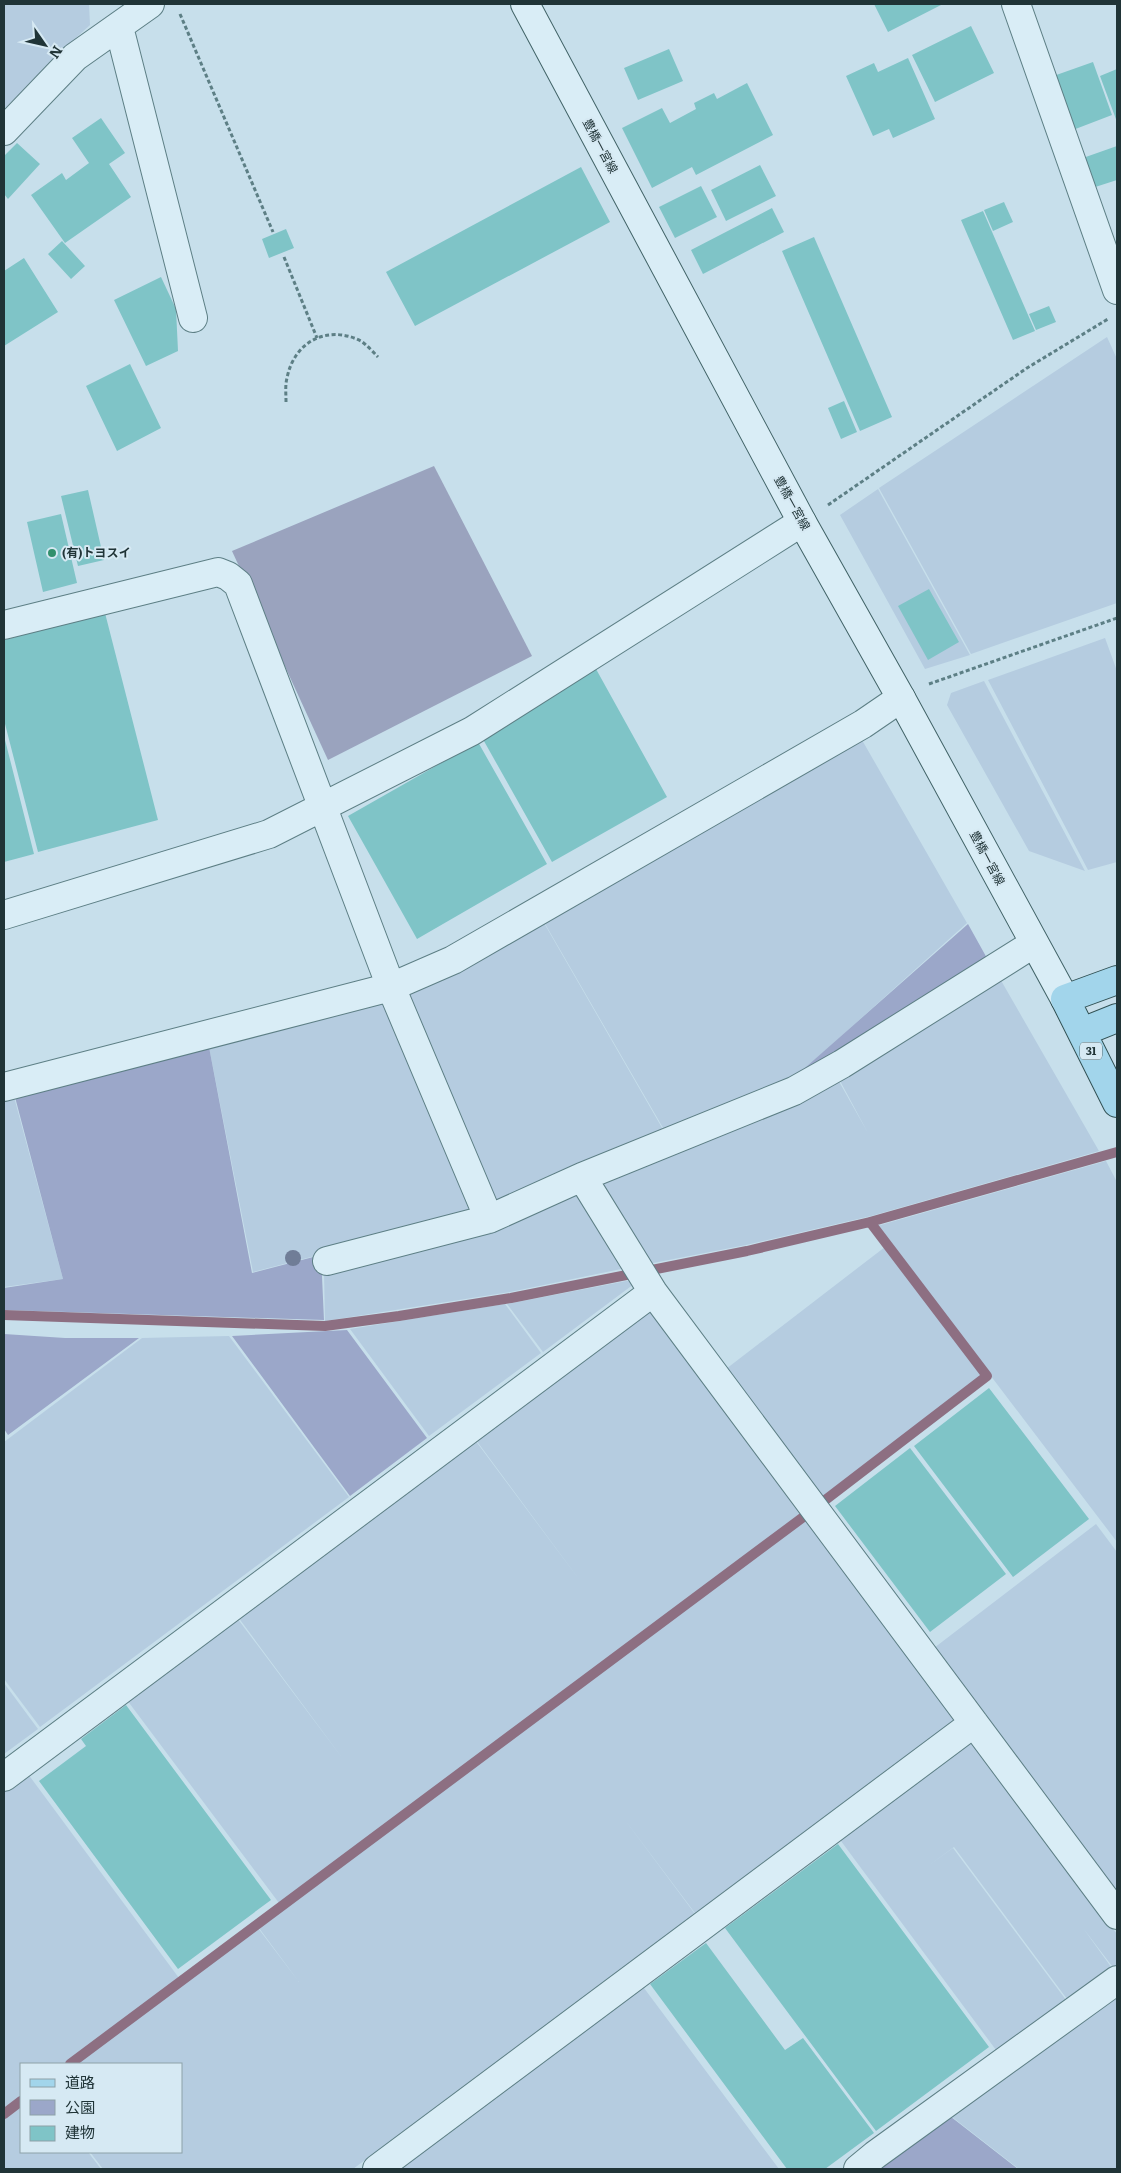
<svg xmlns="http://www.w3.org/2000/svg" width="1121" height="2173" font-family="Literata,'Noto Sans JP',serif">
  <rect width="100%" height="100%" fill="#c7dfeb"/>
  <!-- farmland -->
  <path fill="#b5cce0" d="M4,4H89L90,25L55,57L4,109Z
    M1107,337L1117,359V603L971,654L879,488Z
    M878,489L970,655L925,669L840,515Z
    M1105,638L1117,671V862L1088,870L988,680Z
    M984,681L1085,871L1029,851L947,705L951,693Z
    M862,740L967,923L789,1083L666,1133L544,922Z
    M544,923L665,1133L494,1205L405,995Z
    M999,977L1099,1151L871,1216L746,1245L648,1264L597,1182L837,1078L868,1133L838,1077Z
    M386,1001L476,1214L253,1272L209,1047Z
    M14,1097L63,1279L4,1287V1100Z
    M1106,1161L1117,1182V1542L877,1226Z
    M577,1190L626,1268L510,1292L325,1321L324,1272Z
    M885,1247L982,1375L821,1498L726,1369Z
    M642,1278L543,1352L507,1304Z
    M505,1304L541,1353L429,1436L350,1329Z
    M652,1308L803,1512L279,1903L127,1700L237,1618L343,1759L238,1617L475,1440L581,1582L476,1440Z
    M229,1336L349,1497L40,1727L4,1679V1442L142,1338Z
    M808,1518L957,1718L695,1913L625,1820L695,1914L353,2169H103L90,2152H181V2064H76L258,1928L299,1982L259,1928Z
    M1096,1524L1117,1552V1894L934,1648Z
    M4,1683L38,1729L4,1754Z
    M971,1737L1117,1934V1968L1115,1970L1083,1928L1114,1971L1070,2003L954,1847L928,1866L953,1848L1069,2004L999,2054L838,1837Z
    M28,1774L179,1978L63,2064H21V2096L4,2109V1792Z
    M641,1984L779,2169H393Z
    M1117,1990V2169H1019L947,2113Z
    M21,2105V2152H88L101,2169H4V2118Z"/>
  <!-- green -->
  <path fill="#9ba7c9" d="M968,924L988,960L789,1082Z
    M209,1047L252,1273L321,1255L324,1320L4,1310V1288L63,1279L15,1097Z
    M347,1330L427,1438L350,1496L232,1336Z
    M4,1334L65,1338H139L8,1435L4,1429Z
    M946,2113L1018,2169H877Z"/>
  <!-- cemetery -->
  <path fill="#9aa3be" d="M434,466L532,656L328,760L232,551Z"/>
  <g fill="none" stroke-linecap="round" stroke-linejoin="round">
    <!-- stream -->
    <path stroke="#8d6f82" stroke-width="10" d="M4,1315L325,1326L399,1316L511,1298L747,1251L870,1222L1117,1152
      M824,1501L987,1376L870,1222
      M70,2064L806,1515
      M4,2114L21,2101"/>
  </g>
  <!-- building -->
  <path fill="#7fc4c7" d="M874,4H943L888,32Z
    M971,26L994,73L935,102L912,55Z
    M669,49L683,81L638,100L624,68Z
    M908,58L935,119L893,138L889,129L873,136L846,76L874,63L878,72Z
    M1093,62L1112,115L1065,133L1045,79Z
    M1117,69V122L1100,76Z
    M747,83L773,135L696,175L692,167L652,188L622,128L662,108L670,123L696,109L694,103L714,93L717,99Z
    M101,118L125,153L109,164L131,197L65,243L31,195L62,173L66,180L89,163L72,138Z
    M17,143L40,164L8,199L4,194V156Z
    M1117,146V180L1089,189L1080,159Z
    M760,165L776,196L726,221L711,190Z
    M581,167L610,222L415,326L386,272Z
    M701,186L717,217L675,238L659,207Z
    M1004,202L1013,222L993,231L984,210Z
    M772,208L784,232L703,274L691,250Z
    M983,211L1035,331L1013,340L961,220Z
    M286,229L294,248L269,258L262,239Z
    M814,237L892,417L860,431L782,251Z
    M62,241L85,266L71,279L48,254Z
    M24,258L58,312L4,346V271Z
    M161,277L176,309L178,351L146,366L114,300Z
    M1049,306L1056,322L1036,330L1029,314Z
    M130,364L161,428L117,451L86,386Z
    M844,401L857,432L841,439L828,408Z
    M88,490L104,560L78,566L61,496Z
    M61,514L77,583L43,592L27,522Z
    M929,589L959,642L928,660L898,606Z
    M105,613L158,820L38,852L4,720V640Z
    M596,669L667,797L552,862L480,734Z
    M4,736L34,854L4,862Z
    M478,742L547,864L417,939L348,816Z
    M989,1388L1089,1519L1013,1577L914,1446Z
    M910,1448L1006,1574L930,1632L835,1506Z
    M126,1705L271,1900L178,1969L39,1781L86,1746L81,1739Z
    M838,1844L989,2047L876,2131L725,1928Z
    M706,1943L785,2050L803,2038L874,2133L825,2169H787L650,1984Z"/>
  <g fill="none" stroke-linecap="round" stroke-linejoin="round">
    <!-- street casing -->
    <g stroke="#5d7f85" stroke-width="30">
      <path id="street" d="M1016,4L1117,290
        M119,27L193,318
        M4,131L75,57L150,4
        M4,625L218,572L228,576L238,584L391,987L489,1219L582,1177L794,1091L842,1064L1033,944
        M4,915L269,834L472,731L802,522
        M4,1087L391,987L453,960L863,724L901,698
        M582,1177L653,1292L1117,1915
        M327,1261L489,1219
        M4,1777L653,1292
        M377,2169L974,1723
        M858,2169L875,2155L1117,1980"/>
    </g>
    <!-- secondary casing -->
    <g stroke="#416367" stroke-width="30">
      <path id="secondary" d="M525,4L802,522L901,698L1065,999"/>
    </g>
    <!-- primary casing -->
    <g stroke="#315154" stroke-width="30">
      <path id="primary" d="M1117,980L1065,999L1117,1103
        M1082,1032L1117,1018"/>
    </g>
    <!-- path -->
    <path stroke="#5d7f85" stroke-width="3" stroke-dasharray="4 2.5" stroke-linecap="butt" d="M180,14L273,232
      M284,257L317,338
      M286,402C286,394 285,385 287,378C294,342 327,324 361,341C367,345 373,352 378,357
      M828,505L1027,368L1108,319
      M929,684L1117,618"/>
    <!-- street -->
    <use href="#street" stroke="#d9edf6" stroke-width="28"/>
    <!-- secondary -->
    <use href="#secondary" stroke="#d9edf6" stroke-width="28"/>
    <!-- primary -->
    <use href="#primary" stroke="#a2d5eb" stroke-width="28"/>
  </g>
  <!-- trees -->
  <circle fill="#707d97" cx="293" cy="1258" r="8"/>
  <!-- markers -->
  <circle fill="#32906c" stroke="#d6e9f3" stroke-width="2" cx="52" cy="553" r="5"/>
  <g text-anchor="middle" stroke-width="4" stroke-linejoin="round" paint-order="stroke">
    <!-- shield labels -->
    <rect fill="#d6e9f3" stroke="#576a6f" stroke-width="1" x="1080" y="1042.5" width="22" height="17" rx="4"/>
    <g font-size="11" font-weight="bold" fill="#203437">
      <text x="1091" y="1055">31</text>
    </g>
    <!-- street labels -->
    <g font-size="12" fill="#203437" stroke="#d6e9f3">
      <text transform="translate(600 146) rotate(62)" y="4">豊橋一宮線</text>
      <text transform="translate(792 503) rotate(61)" y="4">豊橋一宮線</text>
      <text transform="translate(987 858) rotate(62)" y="4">豊橋一宮線</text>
    </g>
    <!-- poi labels -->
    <g font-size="12" font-weight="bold" fill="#203437" stroke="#d6e9f3" text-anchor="start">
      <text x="62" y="557">(有)トヨスイ</text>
    </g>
  </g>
  <!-- border -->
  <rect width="1121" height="2173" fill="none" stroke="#203437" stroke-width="10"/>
  <!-- legend -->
  <rect x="20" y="2063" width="162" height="90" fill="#d6e9f3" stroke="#8da1a8"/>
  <rect x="30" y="2079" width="25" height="8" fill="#a2d5eb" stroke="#8da1a8"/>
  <text x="65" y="2088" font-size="15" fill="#203437">道路</text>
  <rect x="30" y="2100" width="25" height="15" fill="#9ba7c9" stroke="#8da1a8"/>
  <text x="65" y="2113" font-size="15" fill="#203437">公園</text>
  <rect x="30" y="2126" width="25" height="15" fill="#7fc4c7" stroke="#8da1a8"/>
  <text x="65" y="2138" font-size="15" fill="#203437">建物</text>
  <!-- north arrow -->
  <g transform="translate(45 45) rotate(124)" stroke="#d6e9f3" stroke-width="4" paint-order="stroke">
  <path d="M0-4L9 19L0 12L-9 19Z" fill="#203437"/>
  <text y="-8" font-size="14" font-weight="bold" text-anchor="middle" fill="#203437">N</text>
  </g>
</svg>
